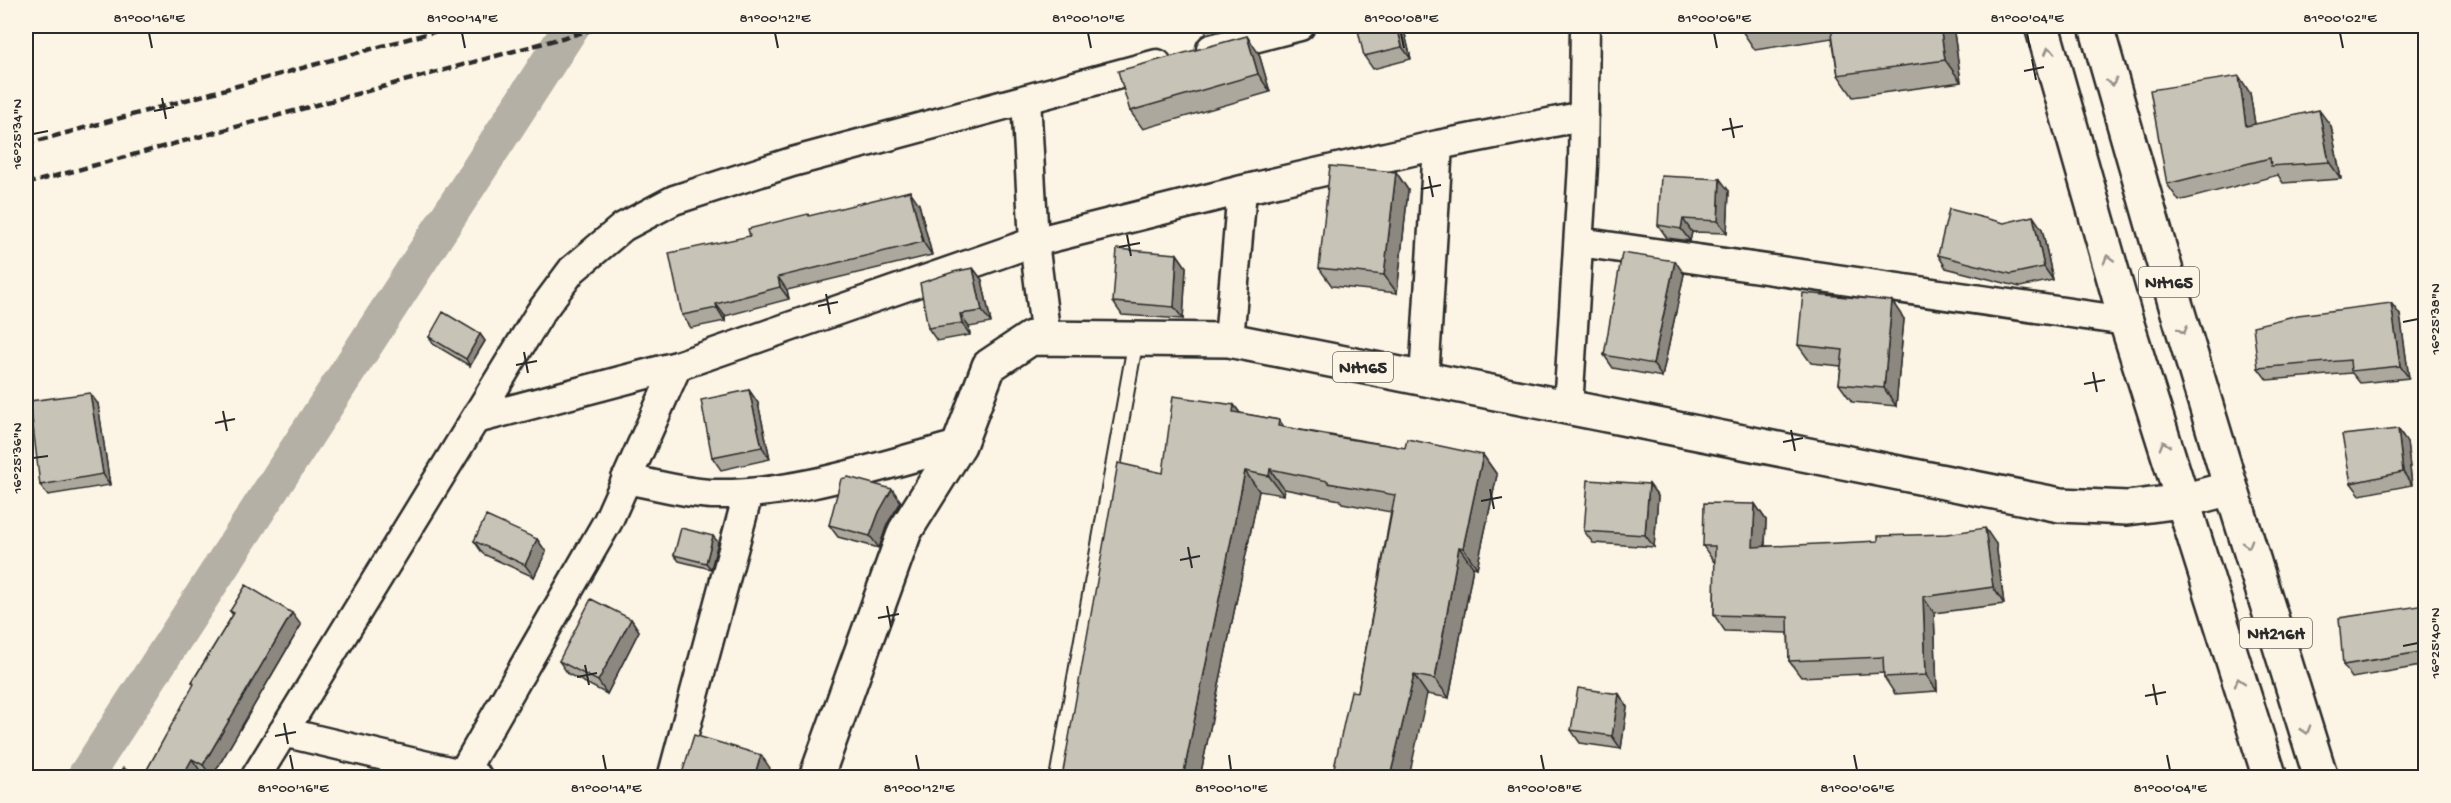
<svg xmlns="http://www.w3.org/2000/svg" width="2451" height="803" font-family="'Gochi Hand',sans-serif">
  <rect width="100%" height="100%" fill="#fcf5e5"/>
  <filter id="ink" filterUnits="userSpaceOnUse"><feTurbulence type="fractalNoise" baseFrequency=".0167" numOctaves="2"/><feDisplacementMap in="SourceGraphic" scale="12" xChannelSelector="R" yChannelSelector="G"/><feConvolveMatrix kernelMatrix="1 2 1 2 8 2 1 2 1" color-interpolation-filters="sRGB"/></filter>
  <g filter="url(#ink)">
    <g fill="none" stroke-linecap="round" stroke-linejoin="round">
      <!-- canal -->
      <path stroke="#b4b0a5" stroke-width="36" d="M84,778L572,26"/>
      <!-- service casing -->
      <g stroke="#2b2b2b" stroke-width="18">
        <path id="service" d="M1057,778L1136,339"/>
      </g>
      <!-- minor casing -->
      <g stroke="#2b2b2b" stroke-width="33">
        <path id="minor" d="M1211,49L1300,26
          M1026,99L1034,242L1046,338
          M1579,242L2126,321
          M1229,340L1242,190
          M1424,379L1438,145
          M1568,408L1583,165L1585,26
          M476,419L677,366L1034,242L1242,190L1438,145L1584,116
          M626,479C654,484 684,493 712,494C796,496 878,466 959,445
          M283,732L478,778
          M463,773L608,521L677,366
          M255,778L540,313L572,270L623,227L674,200L792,162L1157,64
          M672,778L748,494"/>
      </g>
      <!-- trunk casing -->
      <g stroke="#2b2b2b" stroke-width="38">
        <path id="trunk" d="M2042,26L2126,321L2270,778
          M2231,488L2321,778
          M816,778L905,531L959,445L989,366L1031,338L1229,340L2060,505L2127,508L2182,501L2231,488L2176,306L2096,26"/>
      </g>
      <!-- service -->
      <use href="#service" stroke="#fcf5e5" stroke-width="14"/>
      <!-- minor -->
      <use href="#minor" stroke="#fcf5e5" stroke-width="28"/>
      <!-- trunk -->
      <use href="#trunk" stroke="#fcf5e5" stroke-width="33"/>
      <!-- rail -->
      <path stroke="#2b2b2b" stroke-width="4.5" stroke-dasharray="9 4.5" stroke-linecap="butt" d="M26,144L455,26
        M26,184L606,26"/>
    </g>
    <!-- wall -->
    <path fill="#aca89d" stroke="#2b2b2b" stroke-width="1.5" d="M1201,26H1238L1207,34Z
      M1403,26L1411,59L1373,69L1364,56Z
      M1740,26H1953L1961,82L1853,97L1838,75L1832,38L1755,50L1740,28Z
      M1259,54L1270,92L1143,129L1130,111Z
      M2250,93L2255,124L2331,126L2341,179L2283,183L2278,175L2179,201L2167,184Z
      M1396,172L1408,190L1397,293L1332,286L1319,268Z
      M1729,191L1727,233L1692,232L1690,241L1667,238L1658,225Z
      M919,204L932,255L787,290L789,299L725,316V321L691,328L682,315L750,236L809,216Z
      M2004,223L2042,229L2053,280L2020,287L1946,268L1938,255Z
      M1177,254L1186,267L1183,319L1122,315L1113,302Z
      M973,268L982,280L991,323L969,327L970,335L937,341L928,328Z
      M1684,274L1662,377L1613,368L1604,355Z
      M2391,303L2400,315L2409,378L2360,383L2352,373L2267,380L2258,368Z
      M1904,319L1896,406L1852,402L1839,384L1841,366L1811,363L1798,345Z
      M480,334L485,341L470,366L433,344L429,337Z
      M749,390L758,403L770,459L721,470L712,457Z
      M98,404L110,485L48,495L40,485Z
      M1234,405L1240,413L1279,420L1284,427L1405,448L1483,455L1497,475L1477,568L1473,567L1449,698L1427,694L1358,692L1391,512L1342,503L1340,500L1284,489L1283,495L1259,491L1200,777H1062L1163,473Z
      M2398,429L2407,442L2412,485L2360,495L2351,483Z
      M1649,484L1658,496L1654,547L1593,543L1584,531Z
      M892,489L901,502L887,524L879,548L838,537L829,525Z
      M1755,504L1766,520L1765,546L1996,544L2004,604L1934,613L1937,691L1895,694L1884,677V673L1801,677L1789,661L1788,633L1725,631L1714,615L1715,562H1714L1703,546Z
      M537,539L546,552L534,577L483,554L474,541Z
      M718,542L711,569L679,561L674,555Z
      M2426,605V665L2352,678L2343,665Z
      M230,611L301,625L212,777L201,772L143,777L194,685L192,682L233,615Z
      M631,619L639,631L607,694L568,674L559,661Z
      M1619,694L1627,707L1621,749L1580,743L1571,730Z"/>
    <!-- shaded-wall -->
    <path fill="#8c8880" stroke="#2b2b2b" stroke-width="1.5" d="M1397,26H1403L1411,59L1402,47Z
      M1940,26H1953L1961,82L1945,60Z
      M1247,36L1259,54L1270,92L1258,74Z
      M2239,76L2250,93L2258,143L2246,126Z
      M2319,110L2331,126L2341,179L2329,162Z
      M1396,172L1408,190L1397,293L1384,275Z
      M1720,179L1729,191L1727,233L1718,221Z
      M910,191L919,204L932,255L923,242Z
      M2033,216L2042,229L2053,280L2044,267Z
      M1683,219L1692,232L1690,241L1681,229Z
      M1177,254L1186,267L1183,319L1174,307Z
      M1675,261L1684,274L1662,377L1653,364Z
      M973,268L982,280L991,323L982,311Z
      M778,277L787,290L789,299L780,287Z
      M1892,301L1904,319L1896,406L1884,388Z
      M2391,303L2400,315L2409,378L2400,366Z
      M716,304L725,316V321L717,308Z
      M960,314L969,327L970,335L962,323Z
      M480,334L485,341L470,366L466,359Z
      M749,390L758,403L770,459L762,447Z
      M90,393L98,404L110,485L103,474Z
      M1234,405L1248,424L1233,412Z
      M1279,420L1293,440L1278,426Z
      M2398,429L2407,442L2412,485L2403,472Z
      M1483,455L1497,475L1477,568L1463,548Z
      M1270,469L1284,489L1283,495L1269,476Z
      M1245,471L1259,491L1200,777H1183Z
      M1649,484L1658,496L1654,547L1645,535Z
      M892,489L901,502L887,524L879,548L870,536L879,512Z
      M1755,504L1766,520L1764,563L1753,547Z
      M1985,528L1996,544L2004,604L1993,587Z
      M713,536L718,542L711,569L706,563Z
      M537,539L546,552L534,577L525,565Z
      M1459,547L1473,567L1449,698L1435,679Z
      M1923,597L1934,613L1937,691L1926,675Z
      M292,613L301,625L212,777L203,765Z
      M631,619L639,631L607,694L598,681Z
      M1414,675L1427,694L1409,777H1390Z
      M1619,694L1627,707L1621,749L1612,736Z
      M761,755L770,768L767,777H754Z
      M192,759L201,772L198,777H182Z"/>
    <!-- building -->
    <path fill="#c8c3b7" stroke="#2b2b2b" stroke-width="1.5" d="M1357,26H1397L1402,47L1364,56Z
      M1740,26H1755L1740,28Z
      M1831,26H1940L1945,60L1838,75Z
      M1247,36L1258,74L1130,111L1118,71Z
      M2239,76L2246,126L2319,110L2329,162L2271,166L2270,158L2167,184L2150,90Z
      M1330,166L1396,172L1384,275L1319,268Z
      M1661,176L1720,179L1718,221L1683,219L1681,229L1658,225Z
      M910,191L923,242L778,277L780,287L716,304L717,308L682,315L669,253L750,236L748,229L808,214L809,216Z
      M1949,209L2004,223L2033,216L2044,267L2011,274L1938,255Z
      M1117,249L1177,254L1174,307L1113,302Z
      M1622,253L1675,261L1653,364L1604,355Z
      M973,268L982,311L960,314L962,323L928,328L920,283L953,272Z
      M1803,293L1892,301L1884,388L1839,384L1843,350L1798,345Z
      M2391,303L2400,366L2351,371L2350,360L2258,368L2253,326L2298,315Z
      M443,312L480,334L466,359L429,337Z
      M749,390L762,447L712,457L701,400Z
      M90,393L103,474L40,485L30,401Z
      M1173,396L1234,405L1233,412L1279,420L1278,426L1336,437L1405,448L1407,439L1483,455L1463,548L1459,547L1435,679L1414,675L1390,777H1332L1351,691L1358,692L1395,495L1328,483V481L1270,469L1269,476L1245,471L1183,777H1062L1118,463L1163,473Z
      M2398,429L2403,472L2351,483L2342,435Z
      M848,477L892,489L879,512L870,536L829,525L841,479Z
      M1588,480L1649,484L1645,535L1584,531Z
      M1704,503L1755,504L1753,547L1878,541V536L1947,534L1985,528L1993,587L1923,597L1926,675L1884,677L1883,657L1789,661L1788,617L1714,615L1715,546H1703Z
      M486,516L537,539L525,565L474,541Z
      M681,528L713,536L706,563L674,555Z
      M246,585L292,613L203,765L192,759L182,777H143L194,684L192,682L234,613L230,611Z
      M591,599L631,619L598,681L559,661Z
      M2426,605V651L2343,665L2339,618Z
      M1578,688L1619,694L1612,736L1571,730Z
      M694,735L761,755L754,777H681Z
      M123,768L139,777H117Z"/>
    <!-- one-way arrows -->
    <defs><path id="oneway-chevron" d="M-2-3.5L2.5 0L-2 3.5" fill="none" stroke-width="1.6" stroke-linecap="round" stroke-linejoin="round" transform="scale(1.5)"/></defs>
    <g stroke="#949088">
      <use href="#oneway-chevron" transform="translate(2049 51) rotate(-105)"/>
      <use href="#oneway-chevron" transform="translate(2112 82) rotate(74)"/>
      <use href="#oneway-chevron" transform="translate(2108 259) rotate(-106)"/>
      <use href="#oneway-chevron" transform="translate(2183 330) rotate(73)"/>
      <use href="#oneway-chevron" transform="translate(2164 445) rotate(-107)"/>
      <use href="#oneway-chevron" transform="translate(2248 544) rotate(73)"/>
      <use href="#oneway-chevron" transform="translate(2239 682) rotate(-108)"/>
      <use href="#oneway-chevron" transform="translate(2306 730) rotate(73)"/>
    </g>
  </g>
  <!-- ticks -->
  <path fill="none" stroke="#2b2b2b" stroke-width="2" d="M149,33L152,48M462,33L465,48M775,33L778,48M1088,33L1091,48M1401,33L1404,48M1714,33L1717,48M2027,33L2030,48M2340,33L2343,48M2032,59L2036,80M2024,71L2044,67M162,98L166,119M154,111L174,107M1730,118L1734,138M1722,130L1743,126M33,134L48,131M1429,176L1433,197M1421,189L1441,185M1127,235L1131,256M1119,247L1140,243M826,294L830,314M818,306L838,302M2403,322L2418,319M524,352L528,373M516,365L537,361M2093,372L2097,392M2084,384L2105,380M223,411L227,431M215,423L235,419M1791,430L1795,451M1783,442L1803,438M33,458L48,456M1490,489L1494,509M1481,501L1502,497M1188,547L1192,568M1180,560L1200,556M887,606L891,627M878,618L899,614M2403,646L2418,643M585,665L589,685M577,677L597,673M2153,684L2157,705M2145,696L2166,692M284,723L288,744M275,736L296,732M290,755L293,770M603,755L606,770M916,755L919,770M1229,755L1231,770M1541,755L1544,770M1854,755L1857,770M2167,755L2170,770"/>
  <g text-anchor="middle" stroke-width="6" stroke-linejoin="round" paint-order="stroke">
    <!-- shield labels -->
    <g fill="#fcf5e5" stroke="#6a6863" stroke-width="1.5">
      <rect x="2139" y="267" width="60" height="30" rx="4.5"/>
      <rect x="1333" y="352" width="60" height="30" rx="4.5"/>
      <rect x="2240" y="618" width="72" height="30" rx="4.5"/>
    </g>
    <g font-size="18" font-weight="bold" fill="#2b2b2b">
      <text x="2169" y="288">NH165</text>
      <text x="1363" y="373">NH165</text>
      <text x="2276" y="639">NH216H</text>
    </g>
  </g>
  <!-- margin -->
  <rect width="2451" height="803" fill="none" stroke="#fcf5e5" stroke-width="66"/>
  <rect x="33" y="33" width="2385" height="737" fill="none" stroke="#2b2b2b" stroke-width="2"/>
  <g font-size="15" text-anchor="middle" fill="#2b2b2b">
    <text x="149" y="22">81°00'16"E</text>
    <text x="462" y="22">81°00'14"E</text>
    <text x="775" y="22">81°00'12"E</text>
    <text x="1088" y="22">81°00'10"E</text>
    <text x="1401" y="22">81°00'08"E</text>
    <text x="1714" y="22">81°00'06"E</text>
    <text x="2027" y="22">81°00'04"E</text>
    <text x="2340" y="22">81°00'02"E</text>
    <text transform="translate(16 134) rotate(-90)" y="5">16°25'34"N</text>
    <text transform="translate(2434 319) rotate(-90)" y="5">16°25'38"N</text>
    <text transform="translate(16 458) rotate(-90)" y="5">16°25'36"N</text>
    <text transform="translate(2434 643) rotate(-90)" y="5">16°25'40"N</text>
    <text x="293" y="792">81°00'16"E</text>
    <text x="606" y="792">81°00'14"E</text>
    <text x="919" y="792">81°00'12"E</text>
    <text x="1231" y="792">81°00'10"E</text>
    <text x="1544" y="792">81°00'08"E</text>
    <text x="1857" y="792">81°00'06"E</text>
    <text x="2170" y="792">81°00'04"E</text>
  </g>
</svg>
